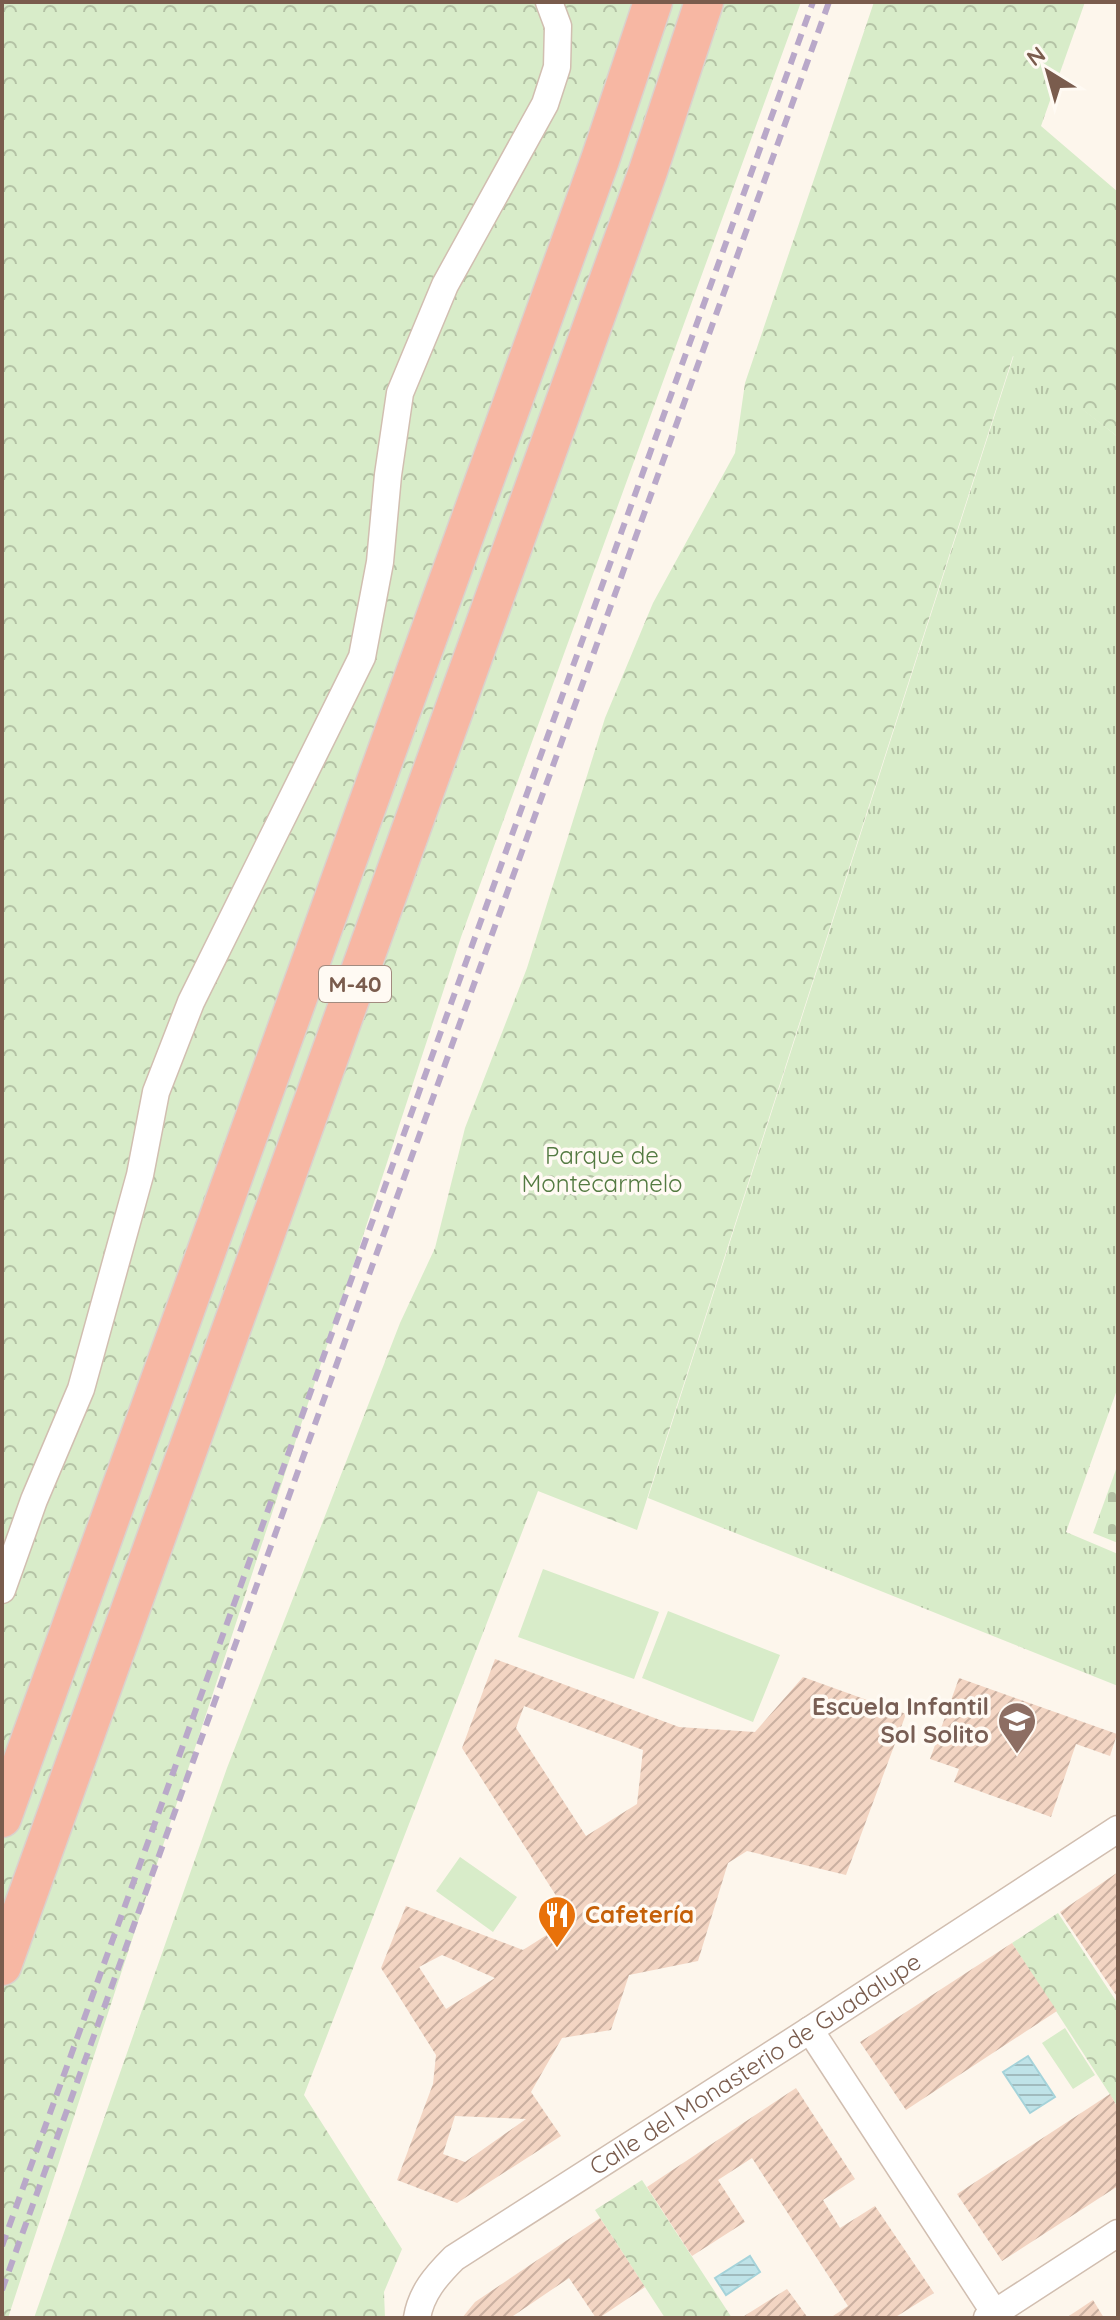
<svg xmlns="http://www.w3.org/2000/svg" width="1120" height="2320" font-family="Quicksand,sans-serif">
  <defs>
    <pattern id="grass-tufts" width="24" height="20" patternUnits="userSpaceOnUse" patternTransform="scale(2)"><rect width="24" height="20" fill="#d8ecc9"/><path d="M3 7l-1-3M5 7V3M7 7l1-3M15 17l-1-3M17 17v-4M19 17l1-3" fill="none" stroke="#b4c2a5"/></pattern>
    <pattern id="cemetery-stones" width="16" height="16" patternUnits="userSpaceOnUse" patternTransform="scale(2)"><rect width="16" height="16" fill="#d8ecc9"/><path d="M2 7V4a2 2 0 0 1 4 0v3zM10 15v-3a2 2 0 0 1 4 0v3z" fill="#b4c2a5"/></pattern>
    <pattern id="park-crowns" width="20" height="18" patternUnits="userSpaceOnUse" patternTransform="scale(2)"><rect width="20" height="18" fill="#d8ecc9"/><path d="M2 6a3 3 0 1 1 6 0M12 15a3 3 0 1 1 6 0" fill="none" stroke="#b4c2a5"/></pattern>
    <pattern id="water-rules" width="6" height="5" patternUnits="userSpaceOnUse" patternTransform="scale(2)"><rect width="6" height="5" fill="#bfe3e8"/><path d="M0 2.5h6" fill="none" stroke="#a0bbbe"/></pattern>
    <pattern id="building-hatch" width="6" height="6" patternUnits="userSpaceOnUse" patternTransform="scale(2)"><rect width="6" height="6" fill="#f3d5c3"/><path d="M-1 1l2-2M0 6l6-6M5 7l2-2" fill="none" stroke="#cab0a1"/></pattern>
  </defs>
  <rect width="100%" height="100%" fill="#fdf6ec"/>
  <!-- grass -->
  <path fill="url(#grass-tufts)" d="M1014,355L1118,437V1387L1066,1532L1118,1554V1686L648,1498Z"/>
  <!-- cemetery -->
  <path fill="url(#cemetery-stones)" d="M1118,1464V1543L1093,1533Z"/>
  <!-- park -->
  <path fill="url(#park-crowns)" d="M2,2H801L461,937L8,2318H2Z
    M874,2H1085L1041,126L1118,192V437L1013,356L637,1530L538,1491L304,2095L402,2249L384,2292L385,2318H34L227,1768L400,1323L435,1248L465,1128L527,968L605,718L653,603L735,453L745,383Z
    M1058,1913L1118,2004V2107L1012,1943Z
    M642,2180L732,2318H665L595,2210Z"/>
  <!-- pitch -->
  <path fill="#d8ecc9" d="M543,1569L659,1612L634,1679L518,1637Z
    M668,1611L780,1655L753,1722L642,1678Z
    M460,1857L517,1897L493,1932L436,1891Z
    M1065,2028L1095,2075L1073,2089L1042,2043Z"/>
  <!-- water -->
  <path fill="url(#water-rules)" stroke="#a5d3da" stroke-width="2" d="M1028,2056L1055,2097L1030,2113L1003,2072Z
    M750,2256L760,2272L726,2295L715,2278Z"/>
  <!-- building -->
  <path fill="url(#building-hatch)" fill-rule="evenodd" d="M495,1659L679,1727L755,1732L803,1677L906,1714L846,1875L747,1851L728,1863L698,1961L629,1975L611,2030L562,2038L531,2092L561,2136L457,2203L397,2180L433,2084L436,2055L381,1968L406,1906L523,1950L564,1924L555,1894L462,1748ZM524,1706L643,1750L637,1804L586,1836L516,1728ZM442,1955L495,1978L446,2009L419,1967ZM455,2116L526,2119L465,2162L443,2154Z
    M959,1678L1117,1734L1110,1756L1076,1744L1051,1817L954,1782L959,1769L930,1759Z
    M1118,1872V1998L1060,1912Z
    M1012,1943L1057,2011L906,2110L860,2042Z
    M796,2088L855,2179L823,2200L840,2228L875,2206L934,2293L894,2318H830L848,2306L752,2158L718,2180L745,2222L692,2256L647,2187Z
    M1110,2094L1118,2108V2186L1002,2261L957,2194Z
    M600,2218L645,2287L599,2318H596L569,2278L510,2318H462L475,2302Z
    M787,2289L808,2318H741Z
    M1093,2300L1104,2318H1066Z"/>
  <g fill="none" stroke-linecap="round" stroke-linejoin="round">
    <!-- minor casing -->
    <g stroke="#d1beb0" stroke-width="29">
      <g id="minor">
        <path d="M2,1590L34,1500L81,1389L140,1175L156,1092L191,1002L362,657L380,562L388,475L400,393L445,285L545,104L557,67L558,26L549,2"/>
        <path d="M810,2030L998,2318"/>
        <path id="s1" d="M417,2318C421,2293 436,2276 454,2258L810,2030L1118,1829"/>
        <path d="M987,2318L1118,2233"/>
      </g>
    </g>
    <!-- highway casing -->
    <g stroke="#dad1cd" stroke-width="41">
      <path id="highway" d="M2,1818L600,160L653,2
        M2,1966L648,171L704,2"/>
    </g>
    <!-- minor -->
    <use href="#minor" stroke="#fff" stroke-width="26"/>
    <!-- highway -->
    <use href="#highway" stroke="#f7b7a3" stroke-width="38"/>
    <!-- rail -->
    <path stroke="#b9a8c9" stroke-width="6" stroke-dasharray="12 8" stroke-linecap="butt" d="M2,2246L813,2
      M2,2290L829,2"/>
  </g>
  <!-- icons -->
  <defs>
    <g id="school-pin" transform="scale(2)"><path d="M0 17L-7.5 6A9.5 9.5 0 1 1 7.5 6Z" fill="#8d6e63" stroke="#fffaf3"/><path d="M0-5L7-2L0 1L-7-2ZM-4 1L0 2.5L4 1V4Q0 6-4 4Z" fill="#fff"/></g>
    <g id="restaurant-pin" transform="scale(2)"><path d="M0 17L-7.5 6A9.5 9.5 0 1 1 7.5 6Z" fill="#e8710a" stroke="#fffaf3"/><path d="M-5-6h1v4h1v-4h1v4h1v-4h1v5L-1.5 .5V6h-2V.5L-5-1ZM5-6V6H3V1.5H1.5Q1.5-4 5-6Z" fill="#fff"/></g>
  </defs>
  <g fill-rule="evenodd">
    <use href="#school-pin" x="1017" y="1721"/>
    <use href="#restaurant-pin" x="557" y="1915"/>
  </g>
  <g text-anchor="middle" stroke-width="7" stroke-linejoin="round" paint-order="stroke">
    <!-- shield labels -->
    <rect fill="#fffaf3" stroke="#a28b7f" stroke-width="2" x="319" y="966" width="72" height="36" rx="6"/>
    <g font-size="22" font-weight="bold" fill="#7a5c4d">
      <text x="355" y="992">M-40</text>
    </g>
    <!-- park labels -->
    <g font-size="24" fill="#537a41" stroke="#fffaf3">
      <text x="602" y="1164">Parque de<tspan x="602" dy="28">Montecarmelo</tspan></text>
    </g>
    <!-- education labels -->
    <g font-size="24" font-weight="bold" fill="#785e54" stroke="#fffaf3" text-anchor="end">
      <text x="989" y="1715">Escuela Infantil<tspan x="989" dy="28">Sol Solito</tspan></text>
    </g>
    <!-- food labels -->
    <g font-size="24" font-weight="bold" fill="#c56008" stroke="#fffaf3" text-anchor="start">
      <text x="585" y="1923">Cafetería</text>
    </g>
    <!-- street labels -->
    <g font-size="24" fill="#7a5c4d" stroke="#fffaf3">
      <text dy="8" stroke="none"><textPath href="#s1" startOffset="430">Calle del Monasterio de Guadalupe</textPath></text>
    </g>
  </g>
  <!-- border -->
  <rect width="1120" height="2320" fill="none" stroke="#7a5c4d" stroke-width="8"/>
  <!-- north arrow -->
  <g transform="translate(1048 72) rotate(323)" stroke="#fffaf3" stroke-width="6" paint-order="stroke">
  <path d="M0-6L14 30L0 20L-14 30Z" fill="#7a5c4d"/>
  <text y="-12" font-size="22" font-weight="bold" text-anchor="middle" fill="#7a5c4d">N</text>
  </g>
</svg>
